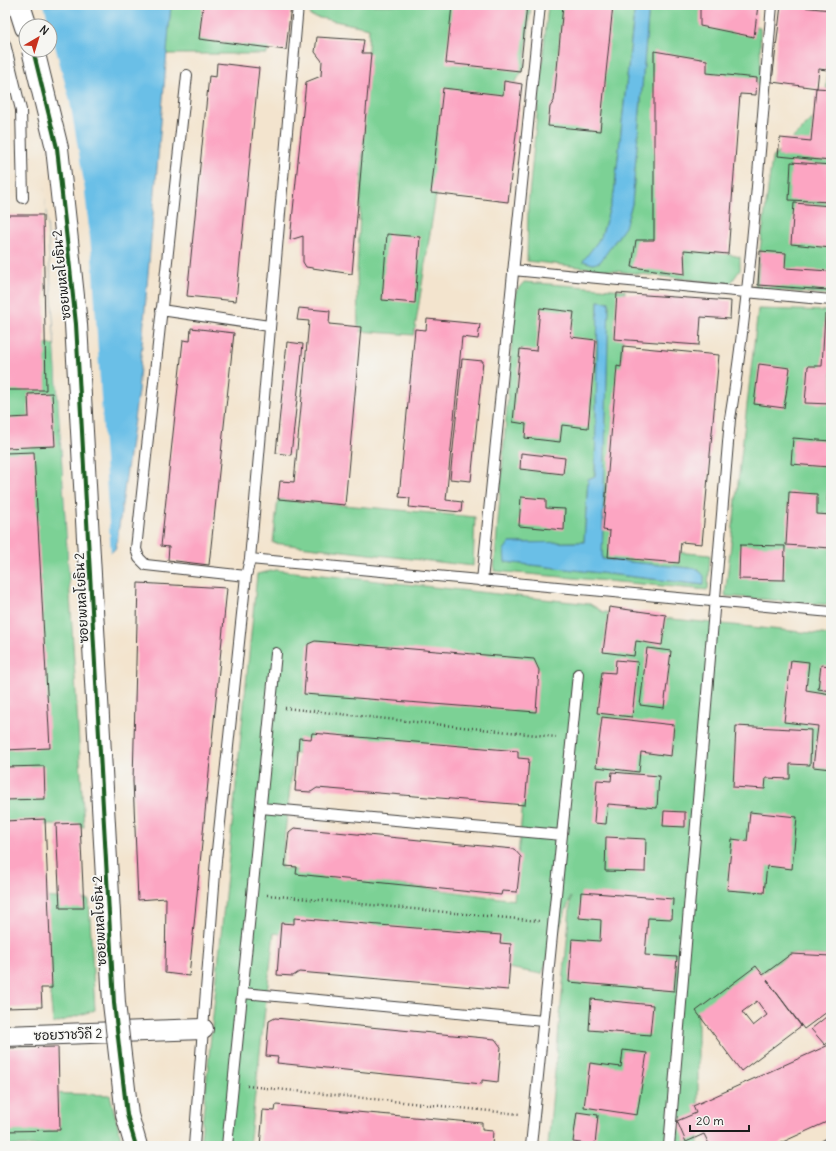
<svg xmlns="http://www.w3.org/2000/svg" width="836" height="1151" font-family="Delius,'Playpen Sans Thai',sans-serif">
  <rect width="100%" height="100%" fill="#f6f6f2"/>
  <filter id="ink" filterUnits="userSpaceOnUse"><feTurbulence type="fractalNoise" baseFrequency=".025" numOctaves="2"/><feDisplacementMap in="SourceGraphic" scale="8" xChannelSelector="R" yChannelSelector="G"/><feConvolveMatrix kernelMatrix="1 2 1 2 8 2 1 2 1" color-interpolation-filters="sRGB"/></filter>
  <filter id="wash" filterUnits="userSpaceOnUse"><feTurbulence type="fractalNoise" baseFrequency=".012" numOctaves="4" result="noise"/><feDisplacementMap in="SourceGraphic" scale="16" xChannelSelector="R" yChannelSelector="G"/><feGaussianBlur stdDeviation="0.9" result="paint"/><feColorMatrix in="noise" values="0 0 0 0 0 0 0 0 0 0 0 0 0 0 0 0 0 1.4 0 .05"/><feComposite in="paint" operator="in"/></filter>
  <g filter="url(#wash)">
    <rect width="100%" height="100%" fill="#f3e4ce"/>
    <!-- green -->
    <path fill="#7bd195" stroke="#4c7658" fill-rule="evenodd" d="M171,5H280L267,54H166Z
      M311,5H531L524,68L505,100L442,157L414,335L358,331L357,273L369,28L310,16Z
      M548,5H635L614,194L601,237L584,261L593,264C615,245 624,232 632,204L649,5H706V18L760,27L761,85L706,80L692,245L740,257V270L730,284L527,261L528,205Z
      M831,31V295L755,288L772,158L825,107Z
      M524,282L625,290L614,547L710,555L708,590L494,571L516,291ZM598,301L609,302L602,559L698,569L703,585L505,562L509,543L584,542L588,479L595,476Z
      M758,309L831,311V605L725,596Z
      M5,342L55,345L84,827L5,822Z
      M278,499L475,517L473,566L273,543Z
      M276,570L590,604L603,612L831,635V956L791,954L698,1014V1146H548L571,897L542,974L508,968L274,933L249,1146H200L257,574ZM294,753L525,780L514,900L281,868Z
      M41,897L89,900L95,1010L53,1024Z
      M5,1092L110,1095L123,1146H5Z"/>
    <!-- water -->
    <path fill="#6bbfe7" stroke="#446e82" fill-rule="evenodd" d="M5,5H171L138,391L116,548L70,589L43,152L5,27ZM26,26H50V50H26Z
      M635,5H649L632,204L625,227L600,262L593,264L583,261L601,237L614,194Z
      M598,301L609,302L602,559L698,569L704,576V585L505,562L504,550L509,543L584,542L588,479L595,476Z"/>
    <!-- pier -->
    <path fill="#f3e4ce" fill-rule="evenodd" d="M5,5H44L70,102L84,183L92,257L111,555L70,591L48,231L41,152L5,27ZM26,26H50V50H26Z"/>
    <g id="blocks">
      <!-- building -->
      <path fill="#fca5c2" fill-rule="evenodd" d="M203,5H291L286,50L199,39Z
        M452,5H527L520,71L446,63Z
        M563,5H613L600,131L548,126L550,107L554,101Z
        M700,5H758L754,37L700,26Z
        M781,5L831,10V31L827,70L819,69L817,88L772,82Z
        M317,37L364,40L362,53H371L352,274L306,267L303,262V236L290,240L306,82L321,76L322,61L315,52Z
        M654,51L707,60V73L757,78L756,95L740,94L728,254L684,250L685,274L632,267L636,240H654Z
        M217,63L259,68L236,301L187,296L209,76L216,77Z
        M504,81L522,84L508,202L431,193L443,88L503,95Z
        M816,88L831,89V161L778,156L780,138L811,141Z
        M791,162L831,165V202L789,200Z
        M794,203L831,206V248L791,244Z
        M5,215H43L46,390H5Z
        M387,234L420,237L415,303L382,300Z
        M760,251L786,253L785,268L829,271L828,290L758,285Z
        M617,293L731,301L730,319L701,317L699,345L614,339Z
        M299,308L330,311L329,324L361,327L345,505L278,499L280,481L294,482L309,321L297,320Z
        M540,308L574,312L571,337L596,340L588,428L562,425L560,442L525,438L526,424L513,422L520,349L536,351Z
        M825,315H831V404L805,403L808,366H822Z
        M427,319L480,324L478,339L462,337L446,500L462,502L461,512L409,507L410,498L399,497L415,329L426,330Z
        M191,328L234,333L209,565L168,560L169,547L161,546L183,340L190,341Z
        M287,342L303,344L291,455L276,453Z
        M623,346L719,355L702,544L681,542L679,563L608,557L610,531L603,530L617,366L621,367Z
        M462,359L483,361L471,481L450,479Z
        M759,364L790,368L784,408L754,404Z
        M52,393L55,446L5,448V403L8,402L9,418L29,417L28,394Z
        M793,438L831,441V501H827L829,467L791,464Z
        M34,452L50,748L5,750V453Z
        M521,453L565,458L563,474L520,469Z
        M789,492L817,494V514L831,515V548L786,545Z
        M521,497L546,499V508L565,509L564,530L519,526Z
        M740,545L785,546L784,580L739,579Z
        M138,583L227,588L189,976L165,973L166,898L138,900L133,781Z
        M609,607L666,615L662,645L636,641L634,656L603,652Z
        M315,641L534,659L539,670L536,712L304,694L308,644Z
        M647,648L671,651L664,708L640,705Z
        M616,660L638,662L632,717L597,713L602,672L615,673Z
        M791,660L809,662L806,690L831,694V769L813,767L818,726L784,722Z
        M821,665L831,666V691L818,689Z
        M602,717L674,725L671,756L641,752L639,772L596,767Z
        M736,726L811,730L810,765L790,764V779L766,778L765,789L733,787Z
        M312,733L518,751V758L529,759L525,805L317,788L311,792L295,791L299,738L311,739Z
        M44,766L45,799L5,800V767Z
        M612,772L659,776L657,808L608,804L606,824L594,823L597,780L611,781Z
        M664,811L685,812V827L663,826Z
        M750,812L797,817L792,869L767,866L764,893L727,890L732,839L747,841Z
        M45,819L52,988H41L42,1007L5,1008V821Z
        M80,823L84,908H60L56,824Z
        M294,828L514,849L521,857L517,892L502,891L501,895L296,874L297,867L285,866L289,832Z
        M606,837L646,839L645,872L605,871Z
        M581,892L673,899L672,919L648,918L645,955L677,957L674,991L569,982L572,939L600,941L601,920L579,918Z
        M294,918L501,935L500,943L511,944L508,990L299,972L293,976L277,975L281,923L294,924Z
        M791,954L831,956V1009L804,1029L767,980L801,1026L741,1071L696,1011L756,966L763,975ZM757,1001L767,1015L753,1026L742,1012Z
        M591,999L653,1005L650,1035L589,1030Z
        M831,1013V1040L825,1045L811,1029Z
        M275,1018L495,1039L501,1047L498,1082L482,1080V1084L277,1063L278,1057L266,1056L269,1021Z
        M831,1044V1120L774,1146H710L704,1134L686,1142L677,1121L696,1113L693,1106Z
        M58,1047L60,1130L5,1131V1048Z
        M623,1050L647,1053L637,1115L584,1107L590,1063L621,1067Z
        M276,1105L482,1123V1130L493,1131L492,1146H260L263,1110L275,1111Z
        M577,1112L598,1115L595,1145L573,1142Z"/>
    </g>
  </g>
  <g filter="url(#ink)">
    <use href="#blocks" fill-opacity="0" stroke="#3c3a37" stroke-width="1"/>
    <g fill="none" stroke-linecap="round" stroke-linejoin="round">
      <!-- service casing -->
      <g stroke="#3c3a37" stroke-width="12">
        <path id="service" d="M5,44L21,110L23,198
          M187,75L136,549L139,558L146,565L246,576
          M513,270L831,300
          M161,310L269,326
          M250,559L831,612
          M482,581L540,5
          M261,808L562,835
          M243,993L543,1021
          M194,1146L216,860L246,576L250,559L298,5
          M227,1146L276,653
          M531,1146L578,674
          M669,1146L730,419C752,282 760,143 772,5
          M824,1146L831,1142"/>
      </g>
      <!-- minor casing -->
      <g stroke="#3c3a37" stroke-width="22">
        <path id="minor" d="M5,1036L203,1029"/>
      </g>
      <!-- tertiary casing -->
      <g stroke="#3c3a37" stroke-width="24">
        <path id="tertiary" d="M19,5L26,27"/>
      </g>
      <!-- path -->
      <path stroke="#3c3a37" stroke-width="2.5" stroke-dasharray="1 3" stroke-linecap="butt" d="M285,708L556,737
        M267,895L539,921
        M247,1086L519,1114"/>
      <!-- service -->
      <use href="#service" stroke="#fff" stroke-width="10"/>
      <!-- minor -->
      <use href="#minor" stroke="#fff" stroke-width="20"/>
      <!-- tertiary -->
      <use href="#tertiary" stroke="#fff" stroke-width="22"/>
      <!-- tertiary-bridge casing -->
      <g stroke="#3c3a37" stroke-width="24" stroke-linecap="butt">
        <path id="tertiary-bridge" d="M33,50L57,148L76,324L114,1003L127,1115L136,1146"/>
      </g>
      <!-- tertiary-bridge -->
      <use href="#tertiary-bridge" stroke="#fff" stroke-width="22"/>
      <!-- cycleway casing -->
      <g stroke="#f6f6f2" stroke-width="6">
        <path id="cycleway" d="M33,50L57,148L76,324L114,1003L127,1115L136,1146"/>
      </g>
      <!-- cycleway -->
      <use href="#cycleway" stroke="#1b5e20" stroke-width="4"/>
    </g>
  </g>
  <g text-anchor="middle" stroke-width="3.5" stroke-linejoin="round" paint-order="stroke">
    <!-- street labels -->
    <g font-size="13" fill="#1c1c1c" stroke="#f6f6f2">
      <text transform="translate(61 275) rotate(-96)" y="5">ซอยพหลโยธิน 2</text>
      <text transform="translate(81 598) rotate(-93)" y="5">ซอยพหลโยธิน 2</text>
      <text transform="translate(99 921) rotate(-93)" y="5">ซอยพหลโยธิน 2</text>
      <text transform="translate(68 1034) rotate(-2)" y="5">ซอยราชวิถี 2</text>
    </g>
  </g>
  <!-- margin -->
  <rect width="836" height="1151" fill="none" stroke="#f6f6f2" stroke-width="20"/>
  <!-- north arrow -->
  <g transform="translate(38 38) rotate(38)"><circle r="19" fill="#f6f6f2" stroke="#9f9f9c"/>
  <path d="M0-3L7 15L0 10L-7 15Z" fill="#c8321e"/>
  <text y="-6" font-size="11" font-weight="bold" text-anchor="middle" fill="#1c1c1c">N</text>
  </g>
  <!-- scale -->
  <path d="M690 1125v6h59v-6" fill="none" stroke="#1c1c1c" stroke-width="2"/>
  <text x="696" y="1125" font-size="12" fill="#1c1c1c" stroke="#f6f6f2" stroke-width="3" paint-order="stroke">20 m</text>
</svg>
